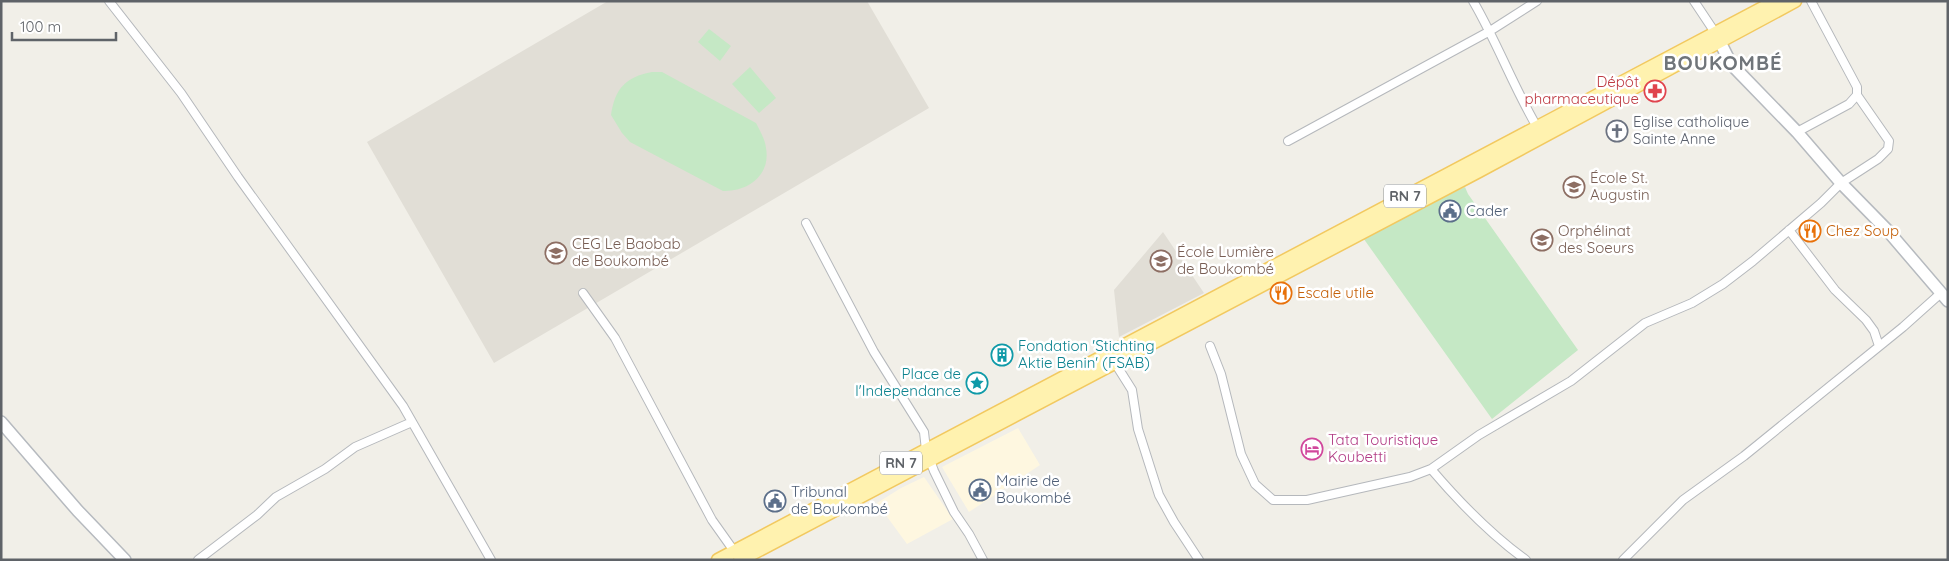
<svg xmlns="http://www.w3.org/2000/svg" width="1949" height="561" font-family="Quicksand,sans-serif">
  <rect width="100%" height="100%" fill="#f1efe8"/>
  <!-- commercial -->
  <path fill="#fef7e0" d="M1018,428L1040,465L969,512L942,467Z
    M924,477L953,519L907,544L877,503L901,488Z"/>
  <!-- education -->
  <path fill="#e1ded6" d="M608,1H867L929,108L494,363L367,142Z
    M1163,232L1204,293L1119,337L1114,290Z"/>
  <!-- green -->
  <path fill="#c5e8c5" d="M709,29L731,46L720,61L698,42Z
    M750,67L776,98L759,113L732,84Z
    M652,72H662L756,123C760,131 765,139 766,148C771,175 748,192 723,191L630,142L622,133L611,115C615,89 625,77 652,72Z
    M1465,187L1468,194L1578,350L1492,419L1361,235Z"/>
  <g fill="none" stroke-linecap="round" stroke-linejoin="round">
    <!-- street casing -->
    <g stroke="#b5b8bc" stroke-width="10">
      <path id="street" d="M109,1L181,93L238,177L403,406L491,560
        M1473,1C1497,42 1513,86 1537,127
        M1694,1L1716,34
        M1797,132L1849,104L1857,95V87L1811,1
        M1288,141L1490,31L1537,1
        M806,223L874,352L924,432L926,450L934,471L954,512L969,534L983,560
        M1789,230L1835,290L1866,320L1874,331L1879,346
        M583,293L615,338L712,520L734,551
        M1210,346L1221,374L1241,454L1255,484L1273,500H1307L1410,477L1431,469L1479,435L1571,381L1645,323L1692,303L1723,284L1753,261L1821,203L1841,183L1878,159L1888,149L1889,141L1857,95
        M1115,363L1132,390L1138,429L1159,495L1174,522L1199,560
        M1431,469C1460,503 1490,534 1526,560
        M198,560L257,515L276,497L325,469L355,447L412,422
        M1623,560L1683,500L1744,456L1903,327L1941,293"/>
    </g>
    <!-- secondary casing -->
    <g stroke="#b6babf" stroke-width="14">
      <path id="secondary" d="M1716,34L1731,64L1797,132L1841,183L1888,231L1948,301
        M1,422L78,511L125,560"/>
    </g>
    <!-- primary casing -->
    <g stroke="#f2c960" stroke-width="15">
      <path id="primary" d="M718,560L1776,1
        M740,560L1479,171L1795,1"/>
    </g>
    <!-- street -->
    <use href="#street" stroke="#fff" stroke-width="8"/>
    <!-- secondary -->
    <use href="#secondary" stroke="#fff" stroke-width="11"/>
    <!-- primary -->
    <use href="#primary" stroke="#fff2af" stroke-width="12"/>
  </g>
  <!-- icons -->
  <defs>
    <g id="pharmacy-ring" transform="scale(1.125)"><circle r="9.5" fill="#fff" stroke="#e0444e" stroke-width="1.5"/><path d="M-2-6h4v4h4v4h-4v4h-4v-4h-4v-4h4Z" fill="#e0444e"/></g>
    <g id="church-ring" transform="scale(1.125)"><circle r="9.5" fill="#fff" stroke="#6b7280" stroke-width="1.5"/><path d="M-1.2-6h2.4v3.5h3.3v2.4h-3.3V6h-2.4V-.1h-3.3v-2.4h3.3Z" fill="#6b7280"/></g>
    <g id="school-ring" transform="scale(1.125)"><circle r="9.5" fill="#fff" stroke="#8d6e63" stroke-width="1.5"/><path d="M0-5L7-2L0 1L-7-2ZM-4 1L0 2.5L4 1V4Q0 6-4 4Z" fill="#8d6e63"/></g>
    <g id="civic-ring" transform="scale(1.125)"><circle r="9.5" fill="#fff" stroke="#5c6f8a" stroke-width="1.5"/><path d="M-.6-6.5H3V-4.5H.6V-3L4-1V1h2V6H-6V1h2V-1L-.6-3ZM-1.2 2.5V6h2.4V2.5Z" fill="#5c6f8a"/></g>
    <g id="restaurant-ring" transform="scale(1.125)"><circle r="9.5" fill="#fff" stroke="#e8710a" stroke-width="1.5"/><path d="M-5-6h1v4h1v-4h1v4h1v-4h1v5L-1.5 .5V6h-2V.5L-5-1ZM5-6V6H3V1.5H1.5Q1.5-4 5-6Z" fill="#e8710a"/></g>
    <g id="building-ring" transform="scale(1.125)"><circle r="9.5" fill="#fff" stroke="#0f9aa8" stroke-width="1.5"/><path d="M-4-6H4V6H1V3H-1V6H-4ZM-2.5-4.3h1.7v1.8h-1.7ZM.8-4.3h1.7v1.8H.8ZM-2.5-1h1.7V.8h-1.7ZM.8-1h1.7V.8H.8Z" fill="#0f9aa8"/></g>
    <g id="sight-ring" transform="scale(1.125)"><circle r="9.5" fill="#fff" stroke="#0f9aa8" stroke-width="1.5"/><path d="M0-6L1.8-2.2L6-1.7L2.9 1.2L3.7 5.4L0 3.3L-3.7 5.4L-2.9 1.2L-6-1.7L-1.8-2.2Z" fill="#0f9aa8"/></g>
    <g id="hotel-ring" transform="scale(1.125)"><circle r="9.5" fill="#fff" stroke="#d1479c" stroke-width="1.5"/><path d="M-6-4.5h1.5V1H6V5H4.5V3h-9V5H-6ZM-4 0a1.8 1.8 0 1 1 3.6 0ZM.5 0V-2.5h3Q6-2.5 6 0Z" fill="#d1479c"/></g>
  </defs>
  <g fill-rule="evenodd">
    <use href="#pharmacy-ring" x="1655" y="91"/>
    <use href="#church-ring" x="1617" y="131"/>
    <use href="#school-ring" x="1574" y="187"/>
    <use href="#civic-ring" x="1450" y="211"/>
    <use href="#restaurant-ring" x="1810" y="231"/>
    <use href="#school-ring" x="1542" y="240"/>
    <use href="#school-ring" x="556" y="253"/>
    <use href="#school-ring" x="1161" y="261"/>
    <use href="#restaurant-ring" x="1281" y="293"/>
    <use href="#building-ring" x="1002" y="355"/>
    <use href="#sight-ring" x="977" y="383"/>
    <use href="#hotel-ring" x="1312" y="449"/>
    <use href="#civic-ring" x="980" y="490"/>
    <use href="#civic-ring" x="775" y="501"/>
  </g>
  <g text-anchor="middle" stroke-width="5" stroke-linejoin="round" paint-order="stroke">
    <!-- shield labels -->
    <g fill="#fff" stroke="#8f9295" stroke-width="1">
      <rect x="1384" y="184.5" width="42" height="23" rx="4"/>
      <rect x="880" y="451.5" width="42" height="23" rx="4"/>
    </g>
    <g font-size="14" font-weight="bold" fill="#5f6368">
      <text x="1405" y="201">RN 7</text>
      <text x="901" y="468">RN 7</text>
    </g>
    <!-- health labels -->
    <g font-size="15" fill="#be3a42" stroke="#fff" text-anchor="end">
      <text x="1639" y="87">Dépôt<tspan x="1639" dy="17">pharmaceutique</tspan></text>
    </g>
    <!-- worship labels -->
    <g font-size="15" fill="#5b616d" stroke="#fff" text-anchor="start">
      <text x="1633" y="127">Eglise catholique<tspan x="1633" dy="17">Sainte Anne</tspan></text>
    </g>
    <!-- education labels -->
    <g font-size="15" fill="#785e54" stroke="#fff" text-anchor="start">
      <text x="1590" y="183">École St.<tspan x="1590" dy="17">Augustin</tspan></text>
      <text x="1558" y="236">Orphélinat<tspan x="1558" dy="17">des Soeurs</tspan></text>
      <text x="572" y="249">CEG Le Baobab<tspan x="572" dy="17">de Boukombé</tspan></text>
      <text x="1177" y="257">École Lumière<tspan x="1177" dy="17">de Boukombé</tspan></text>
    </g>
    <!-- service labels -->
    <g font-size="15" fill="#4e5e75" stroke="#fff" text-anchor="start">
      <text x="1466" y="216">Cader</text>
      <text x="996" y="486">Mairie de<tspan x="996" dy="17">Boukombé</tspan></text>
      <text x="791" y="497">Tribunal<tspan x="791" dy="17">de Boukombé</tspan></text>
    </g>
    <!-- food labels -->
    <g font-size="15" fill="#c56008" stroke="#fff" text-anchor="start">
      <text x="1826" y="236">Chez Soup</text>
      <text x="1297" y="298">Escale utile</text>
    </g>
    <!-- culture labels -->
    <g font-size="15" fill="#0d838f" stroke="#fff" text-anchor="start">
      <text x="1018" y="351">Fondation 'Stichting<tspan x="1018" dy="17">Aktie Benin' (FSAB)</tspan></text>
      <text x="961" y="379" text-anchor="end">Place de<tspan x="961" dy="17">l'Independance</tspan></text>
    </g>
    <!-- hotel labels -->
    <g font-size="15" fill="#b23c85" stroke="#fff" text-anchor="start">
      <text x="1328" y="445">Tata Touristique<tspan x="1328" dy="17">Koubetti</tspan></text>
    </g>
    <!-- district labels -->
    <g font-size="20" font-weight="bold" letter-spacing="1" fill="#70757a" stroke="#fff">
      <text x="1723" y="70">BOUKOMBÉ</text>
    </g>
  </g>
  <!-- border -->
  <rect width="1949" height="561" fill="none" stroke="#5f6368" stroke-width="5"/>
  <!-- scale -->
  <path d="M12 32v8h104v-8" fill="none" stroke="#5f6368" stroke-width="2.5"/>
  <text x="20" y="32" font-size="15" fill="#5f6368" stroke="#ffffff" stroke-width="4" paint-order="stroke">100 m</text>
</svg>
